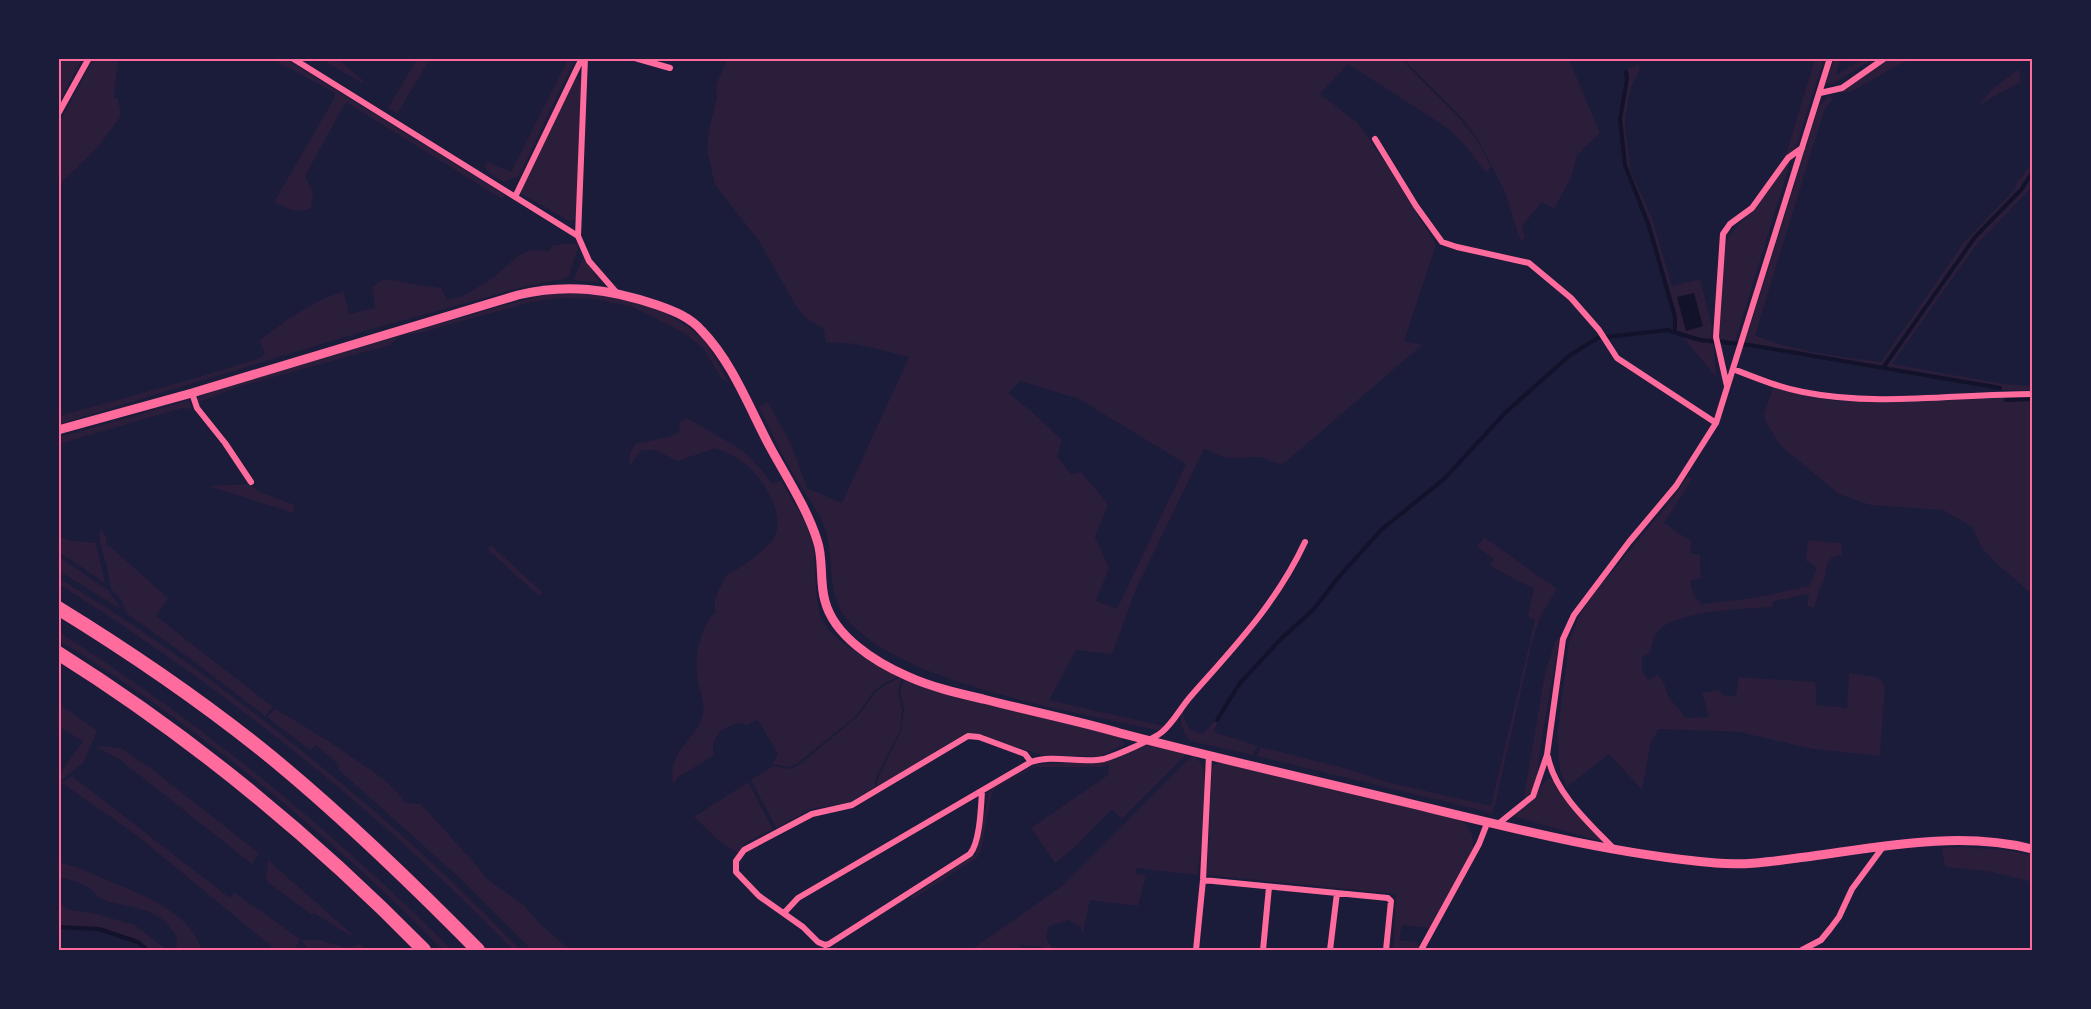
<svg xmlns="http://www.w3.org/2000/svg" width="2091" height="1009" font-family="Helvetica,sans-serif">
  <rect width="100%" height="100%" fill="#1b1b3a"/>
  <!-- green -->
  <path fill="#2a1e3b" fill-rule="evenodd" d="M59,58L82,59L59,103L58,59Z
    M1400,58L1463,122L1478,142L1491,167L1486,173L1464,144L1446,127L1348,64L1320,94L1357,122L1388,167L1436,245L1404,341L1422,345L1282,465L1261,457L1226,458L1204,449L1136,589L1112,654L1076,650L1049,700L1163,726L1161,731C1081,713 892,683 844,615C827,591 834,559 826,532C820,512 805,494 794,476C781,454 771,430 759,407L768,402L792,446L807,488L842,503L909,357L856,344L826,342L824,330L805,317L796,306L759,241L715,185L707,151L709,129L717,97L716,85L727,59ZM1020,381L1079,399L1186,464L1117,609L1096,601L1109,568L1095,537L1108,504L1081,472L1071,474L1057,457L1062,440L1030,410L1008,393Z
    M93,59H118L114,97L118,99L121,116L98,147L59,185V123Z
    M272,59H286L505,195L502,199L346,102L305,176L313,193L311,208C297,215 287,208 274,202L335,97V93Z
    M321,59H338L363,80L362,83Z
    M417,59H430L397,114L388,108Z
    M568,59H575L519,176L504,182C496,178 488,174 484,166L487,162L511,172Z
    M1403,59H1569L1600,133L1577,155L1571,178L1554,209L1542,202L1522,226L1525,237L1522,242L1517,231L1506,194L1479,141L1464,120Z
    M1815,59H1824L1796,147L1785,158Z
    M1834,59H1840L1836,75L1863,59H1872L1833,84L1826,83Z
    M1889,59H1909L1851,92L1844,93L1839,91Z
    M1639,64L1640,71L1632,84L1628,100L1625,125L1626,135L1631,172L1652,218L1672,286L1700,279L1712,326L1711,339L1700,338L1677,331L1676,317L1650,225L1626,165L1621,120L1627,79V69Z
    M2019,69L2020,82L1979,105L1991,90Z
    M577,79L580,80L581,83L577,217L571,222L522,194L521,189L574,81Z
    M1830,95L1832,99L1824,111L1755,335C1786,350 1846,358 1881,362L1964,242L2015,189L2016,183L2032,164V171L2019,189L1973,238L1882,367L1745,343L1819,106Z
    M1791,160L1735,342L1719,338L1725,248L1728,237L1751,211L1786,163Z
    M2032,175V187L1976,245L1892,364L2004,384L2032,386V390H2003L2000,387L1991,384L1885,368L1975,238L2021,191Z
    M577,243L578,248L571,269L569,276L563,279L527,286L365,331L59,424V416L189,380L260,358L265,353L259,341C286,320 312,301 344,291L349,314L375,308L372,287L384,279L441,288L447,300L463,296L494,277L519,255L531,250L549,251L553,245Z
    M584,256L600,283L573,280Z
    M567,293C611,293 668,305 701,338C713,350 721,369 730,385L721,378L703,348L684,333L633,307L594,299L559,298L531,302L420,333L401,336L390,345L238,387L197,403L199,397L232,384L512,303L548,294Z
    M1683,337L1713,344L1716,377Z
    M1773,388L1835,401L1914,402L2032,395V398L2005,400H2032V594L1996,563L1982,548L1972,527L1943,510L1870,505L1839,494L1781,446L1766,422L1764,414Z
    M189,400L191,409L182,408L59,444V437Z
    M687,418L740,449L751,458L773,484L781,480C790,497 808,524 812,542C817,563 814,585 818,606C819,612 821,619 824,624C835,643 880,666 900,676L883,684L874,691L856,716L798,763L789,767L772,764L778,754L758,720L746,725L744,723C726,724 709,735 714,755L677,778L674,785C664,754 697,740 703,714C705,703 700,692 698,681C693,658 700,628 716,611C711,598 721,589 725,576C743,566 751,561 766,547C768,544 771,543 773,540C786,519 768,488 754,472C744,461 729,453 715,448L678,461L655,450H642L629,466L630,453L635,444L672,436L679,431L680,421Z
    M1688,476L1692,479L1664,523L1692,542L1690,553L1700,555L1701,579L1691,580C1691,591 1694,597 1702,604L1754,598L1809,586L1816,569L1814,565L1806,561L1808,540L1832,543L1841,542L1842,555L1831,558L1827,564L1824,581L1820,587L1814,608L1807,606L1809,594L1774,601L1772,607C1745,609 1670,610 1655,635C1652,640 1652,648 1650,653L1642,657V671L1648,680L1657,675C1667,683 1664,687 1669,697C1674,705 1681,709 1685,718L1709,717L1702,693L1719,690C1725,697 1727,698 1736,695L1739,677L1815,682L1816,687V705L1847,708L1849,673L1879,678L1885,686L1880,756L1813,749L1739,732L1659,729L1651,742L1642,790L1609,754L1567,787L1560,770L1557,737L1569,642L1579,616L1596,591L1672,499Z
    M249,484L260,492L295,505L293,513L209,486Z
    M101,530L106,536V543L168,598L156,616L273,707L265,716L188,657L126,613L121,599L111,589L107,567L101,547L99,535Z
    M58,536L68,540L96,543L105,583L59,552Z
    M1484,537L1557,589L1542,613L1533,638L1495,805L1492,813L1257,756L1261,747L1348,769L1387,782L1491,806L1535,620L1528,616L1534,589L1490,566L1494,559L1477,547Z
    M491,545L543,593L539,596L487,549Z
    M58,556L109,591L122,610L59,571Z
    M58,578C116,612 171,650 224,690C330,771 429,853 520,950H513C377,809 224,689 59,584Z
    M59,632C202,723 333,831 452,950H443C328,833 198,727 59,640Z
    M1560,637L1543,731L1537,776L1531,792L1524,798L1545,673L1555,642Z
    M903,676L898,690L902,711L900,730L875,780V787L851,802L811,809L776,828L751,780L773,766L790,769L799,765L857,717L875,693L884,686Z
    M905,677L1122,737L1124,745L1101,756H1045L968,732L877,787V781L901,730L904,710L900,690Z
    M59,704L96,730L97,732L83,763L59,782V775L83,741L59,727Z
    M275,709C299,723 323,737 346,753C369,769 388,779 406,803L421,804L478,867L487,879L524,905L540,924L570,950H532L463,881L338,769L339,765L316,745L310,750L267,717Z
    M1183,711C1184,723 1190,733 1203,734L1214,721L1218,720L1214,732L1258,746L1253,755L1191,741C1183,734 1180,724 1181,713Z
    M1151,745L1186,752V755L1122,819L1112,809L1073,849L1055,863L1031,828L1108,775L1109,765L1102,767H1035L996,788L992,793L981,850L977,858L913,899L912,896L976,854L989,792L995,787L1037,764L1098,762L1142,746Z
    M99,746L121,748L153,770L259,853L252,864L119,759L96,747Z
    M1193,755C1198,759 1202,763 1203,770C1208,797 1202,848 1197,875L1136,868V874L1146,875L1138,906L1090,900L1083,933L1079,925L1068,920L1049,926C1044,937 1047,943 1055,950H1043V947L1020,945L1019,950H971L1062,886Z
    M1221,762L1461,820C1471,827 1474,837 1473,849L1429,928L1402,925L1399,940L1416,942L1419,945L1416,950H1393L1396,894L1207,875L1212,769L1214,765Z
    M72,776L230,898L234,892L301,940H320L346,948L360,944L366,950H309L301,940L293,950H276L136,835L62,783Z
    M1547,779H1550L1556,784L1604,842L1512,816L1527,804Z
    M748,782L773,829L745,843L738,853L719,841L694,817Z
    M1964,847L2005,850L2032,855V882L1988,871L1945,867L1942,848Z
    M268,860L353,935H349L314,913L312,915L269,883L266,879Z
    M58,863C77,865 94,875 111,882C142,894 194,915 201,950H175C178,944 178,939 174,933C159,907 129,908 104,900C99,898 97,895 93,891C83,883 72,880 59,877Z
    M59,903L70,910L93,913L135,925L167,950H148L138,941L99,928L59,926Z"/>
  <!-- water -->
  <path fill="#12122b" d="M1694,293L1703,326L1686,331L1677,297Z"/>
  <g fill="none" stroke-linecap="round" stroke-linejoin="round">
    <!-- stream -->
    <path stroke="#12122b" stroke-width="4" d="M1626,72L1627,79L1620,119L1625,165L1649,226L1675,317V332
      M1883,368L1975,237L2021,190L2032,173
      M2006,400L2032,399
      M1217,720L1240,683L1281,639L1314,609L1337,579L1381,530L1444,479L1505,413L1570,355L1598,338L1667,330L1700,340L1750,345L2000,388
      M58,927L99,929L138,942L147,950"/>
    <!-- minor -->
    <path stroke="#ff6b9d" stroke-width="6" d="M292,58L578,236
      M585,58L578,236L589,261L616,292
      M635,58L670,68
      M1820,93L1842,88L1885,58
      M58,114L89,58
      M1375,139L1416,206L1442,242L1457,247L1529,263L1571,298L1599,330L1617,358L1716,423
      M515,197L582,58
      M1733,369C1756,378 1778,387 1803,392C1877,407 1957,394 2032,394
      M1727,386L1716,337L1723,234L1730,224L1752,208L1788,158L1802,148
      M192,393L197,408L225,443L251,482
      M1548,757C1555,793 1589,823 1613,848
      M982,791C981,807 980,842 970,854L829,944L825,945L818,942L803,927L759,896L736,872V861L744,850L812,814L852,805L968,736L979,737L1025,754L1031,762
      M1498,824L1533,796L1547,755L1563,639L1574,615L1629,542L1676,486L1716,423L1830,58
      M1203,880L1388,898L1391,901L1386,950
      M784,913L798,898L1031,762C1054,754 1080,764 1104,759C1117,755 1152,740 1162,732C1174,722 1181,707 1191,696C1235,646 1276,604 1305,542
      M1196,950L1203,880L1209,756
      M1263,950L1269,887
      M1330,950L1337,893
      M1421,950L1479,844L1488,821
      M1802,950L1821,940L1830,929L1839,917L1852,889L1883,847"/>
    <!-- tertiary -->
    <path stroke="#ff6b9d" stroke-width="9" d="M58,430L192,393L518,295C567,283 610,289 657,305C674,311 690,317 702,331C732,362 749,407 769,445C785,475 807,508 817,540C824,559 819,581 825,601C834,636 875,662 907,676C931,687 957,693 983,699C1029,711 1075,720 1120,733C1215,758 1309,779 1404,802C1507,827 1611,854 1716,863C1749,866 1781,860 1813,856C1885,846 1961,831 2032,849"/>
    <!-- motorway -->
    <path stroke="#ff6b9d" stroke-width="14" d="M58,608C128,651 197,698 261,749C338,811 409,880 478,950
      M58,653C192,737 314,838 424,950"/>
  </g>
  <!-- border -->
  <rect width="2091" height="1009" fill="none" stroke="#1b1b3a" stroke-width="120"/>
  <rect x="60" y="60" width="1971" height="889" fill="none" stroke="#ff6b9d" stroke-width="2"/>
</svg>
